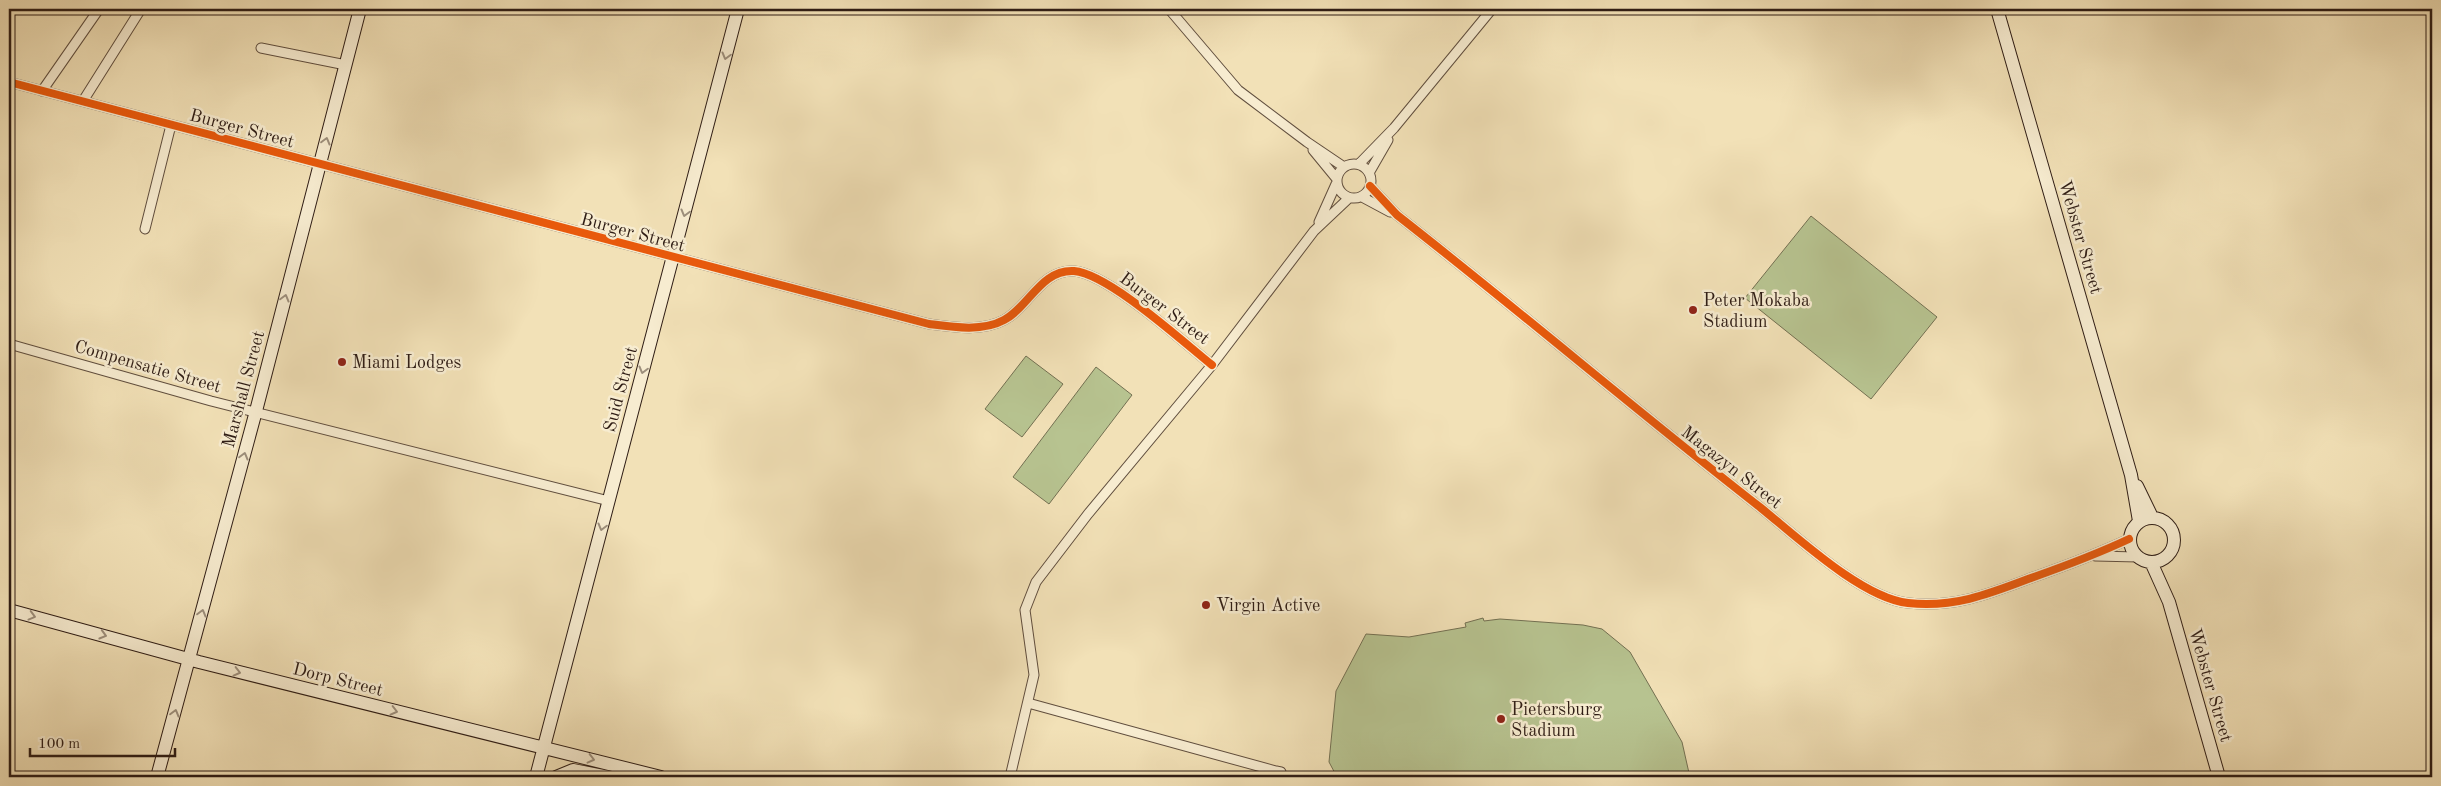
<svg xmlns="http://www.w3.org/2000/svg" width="2441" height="786" font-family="'Old Standard TT',serif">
  <rect width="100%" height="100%" fill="#f2e1b7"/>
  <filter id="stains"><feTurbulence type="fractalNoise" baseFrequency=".004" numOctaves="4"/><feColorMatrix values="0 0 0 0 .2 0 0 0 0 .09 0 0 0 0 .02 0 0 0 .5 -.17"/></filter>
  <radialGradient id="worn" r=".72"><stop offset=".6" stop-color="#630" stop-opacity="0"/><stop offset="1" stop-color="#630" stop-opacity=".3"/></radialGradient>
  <!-- green -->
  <path fill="#b7c390" stroke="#737052" d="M1811,216L1937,317L1871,399L1745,298Z
    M1026,356L1063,384L1022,437L985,409Z
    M1096,367L1132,395L1049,504L1013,477Z
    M1483,618L1484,621L1500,619L1583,625L1602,629L1630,652L1682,742L1689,773H1692L1693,777H1337L1329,762L1336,691L1366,634L1409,637L1466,627L1465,623Z"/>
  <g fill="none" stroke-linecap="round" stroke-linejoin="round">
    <!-- street casing -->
    <g stroke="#604e3e" stroke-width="11">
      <path id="street" d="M1169,9L1238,90L1307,142L1344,167
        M261,48L346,65
        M9,82L929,324C952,327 982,332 1004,320C1029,307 1041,269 1074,271C1109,274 1183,342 1212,365
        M42,91L99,9
        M83,101L139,12
        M1313,150L1336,178
        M1337 181a17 17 0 1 1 34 0a17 17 0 1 1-34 0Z
        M1359,164L1394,128L1492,9
        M1369,173L1388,140
        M1370,186L1397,215C1520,311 1638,412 1761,508C1797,537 1862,598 1908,603C1954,608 1989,594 2031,578C2065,566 2097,554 2129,539
        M1362,197L1390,212
        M1319,222L1336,184
        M145,229L171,125
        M9,344L211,401L609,501
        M2095,556L2138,557
        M1028,703L1276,771L1281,772L1280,777
        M1010,777L1034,675L1025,610L1036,582L1088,514L1212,365L1314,231L1349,198"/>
    </g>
    <!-- secondary casing -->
    <g stroke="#2f1d15" stroke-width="14">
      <path id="secondary" d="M1997,9L2131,475L2139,521
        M2137,486L2152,517
        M2130 540a22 22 0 1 1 44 0a22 22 0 1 1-44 0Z
        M2151,562L2169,602L2219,777
        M9,610L199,662L661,777
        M157,777L256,411L360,9
        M536,777L738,9
        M556,777L573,770L608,777"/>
    </g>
    <!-- street -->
    <use href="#street" stroke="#f7ecd0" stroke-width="9"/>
    <!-- secondary -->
    <use href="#secondary" stroke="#f7ecd0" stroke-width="12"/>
    <!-- cycleway casing -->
    <g stroke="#f7ecd0" stroke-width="11">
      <path id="cycleway" d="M9,82L929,324C952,327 982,332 1004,320C1029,307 1041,269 1074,271C1109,274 1183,342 1212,365
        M1370,186L1397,215C1520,311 1638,412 1761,508C1797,537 1862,598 1908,603C1954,608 1989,594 2031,578C2065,566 2097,554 2129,539"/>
    </g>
    <!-- cycleway -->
    <use href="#cycleway" stroke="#e8590c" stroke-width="8"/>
  </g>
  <!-- one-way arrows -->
  <defs><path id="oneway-chevron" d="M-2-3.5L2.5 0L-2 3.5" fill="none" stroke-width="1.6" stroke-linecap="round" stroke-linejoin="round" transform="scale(1.25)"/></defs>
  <g stroke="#9d8f7c">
    <use href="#oneway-chevron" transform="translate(726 56) rotate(105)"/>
    <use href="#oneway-chevron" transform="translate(326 141) rotate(-75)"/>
    <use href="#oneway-chevron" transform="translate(685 213) rotate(105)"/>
    <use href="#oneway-chevron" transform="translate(285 298) rotate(-75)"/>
    <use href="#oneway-chevron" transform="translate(643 370) rotate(105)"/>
    <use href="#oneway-chevron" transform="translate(244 456) rotate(-75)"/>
    <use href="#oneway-chevron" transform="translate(602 527) rotate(105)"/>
    <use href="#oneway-chevron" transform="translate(202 613) rotate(-75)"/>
    <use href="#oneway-chevron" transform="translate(32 616) rotate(15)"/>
    <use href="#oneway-chevron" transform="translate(103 635) rotate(16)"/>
    <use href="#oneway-chevron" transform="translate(237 672) rotate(14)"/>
    <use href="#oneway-chevron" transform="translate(394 711) rotate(14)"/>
    <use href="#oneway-chevron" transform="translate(175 713) rotate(-75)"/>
    <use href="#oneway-chevron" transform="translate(591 759) rotate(14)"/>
  </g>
  <!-- markers -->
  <g fill="#8f2418" stroke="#f7ecd0" stroke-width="2">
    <circle cx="1693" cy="310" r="5"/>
    <circle cx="342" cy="362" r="5"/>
    <circle cx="1206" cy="605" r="5"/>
    <circle cx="1501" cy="719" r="5"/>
  </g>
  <g text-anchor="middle" stroke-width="5" stroke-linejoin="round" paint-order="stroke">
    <!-- street labels -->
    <g font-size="18" fill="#2f1d15" stroke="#f7ecd0">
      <text transform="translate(242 128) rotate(15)" y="6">Burger Street</text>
      <text transform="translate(633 232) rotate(15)" y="6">Burger Street</text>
      <text transform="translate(2081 237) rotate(74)" y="6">Webster Street</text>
      <text transform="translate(1165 308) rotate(37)" y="6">Burger Street</text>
      <text transform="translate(148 366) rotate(16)" y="6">Compensatie Street</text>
      <text transform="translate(243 389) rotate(-75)" y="6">Marshall Street</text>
      <text transform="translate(620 389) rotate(-75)" y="6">Suid Street</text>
      <text transform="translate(1732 467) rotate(38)" y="6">Magazyn Street</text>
      <text transform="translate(338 679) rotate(14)" y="6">Dorp Street</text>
      <text transform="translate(2211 685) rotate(74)" y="6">Webster Street</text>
    </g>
    <!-- poi labels -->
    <g font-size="18" fill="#2f1d15" stroke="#f7ecd0" text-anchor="start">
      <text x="1703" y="306">Peter Mokaba<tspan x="1703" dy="21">Stadium</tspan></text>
      <text x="352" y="368">Miami Lodges</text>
      <text x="1216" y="611">Virgin Active</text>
      <text x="1511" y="715">Pietersburg<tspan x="1511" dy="21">Stadium</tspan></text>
    </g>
  </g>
  <!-- margin -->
  <rect width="2441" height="786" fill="none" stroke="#f2e1b7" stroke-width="30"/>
  <rect x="10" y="10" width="2421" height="766" fill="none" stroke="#2f1d15" stroke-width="2.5"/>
  <rect x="15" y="15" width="2411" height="756" fill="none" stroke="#2f1d15"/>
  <!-- scale -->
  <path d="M30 748v8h145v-8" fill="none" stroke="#2f1d15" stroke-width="2.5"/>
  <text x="38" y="748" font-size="15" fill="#2f1d15" stroke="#f7ecd0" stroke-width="4" paint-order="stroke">100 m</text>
  <rect width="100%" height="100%" filter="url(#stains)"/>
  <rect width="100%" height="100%" fill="url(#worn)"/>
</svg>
